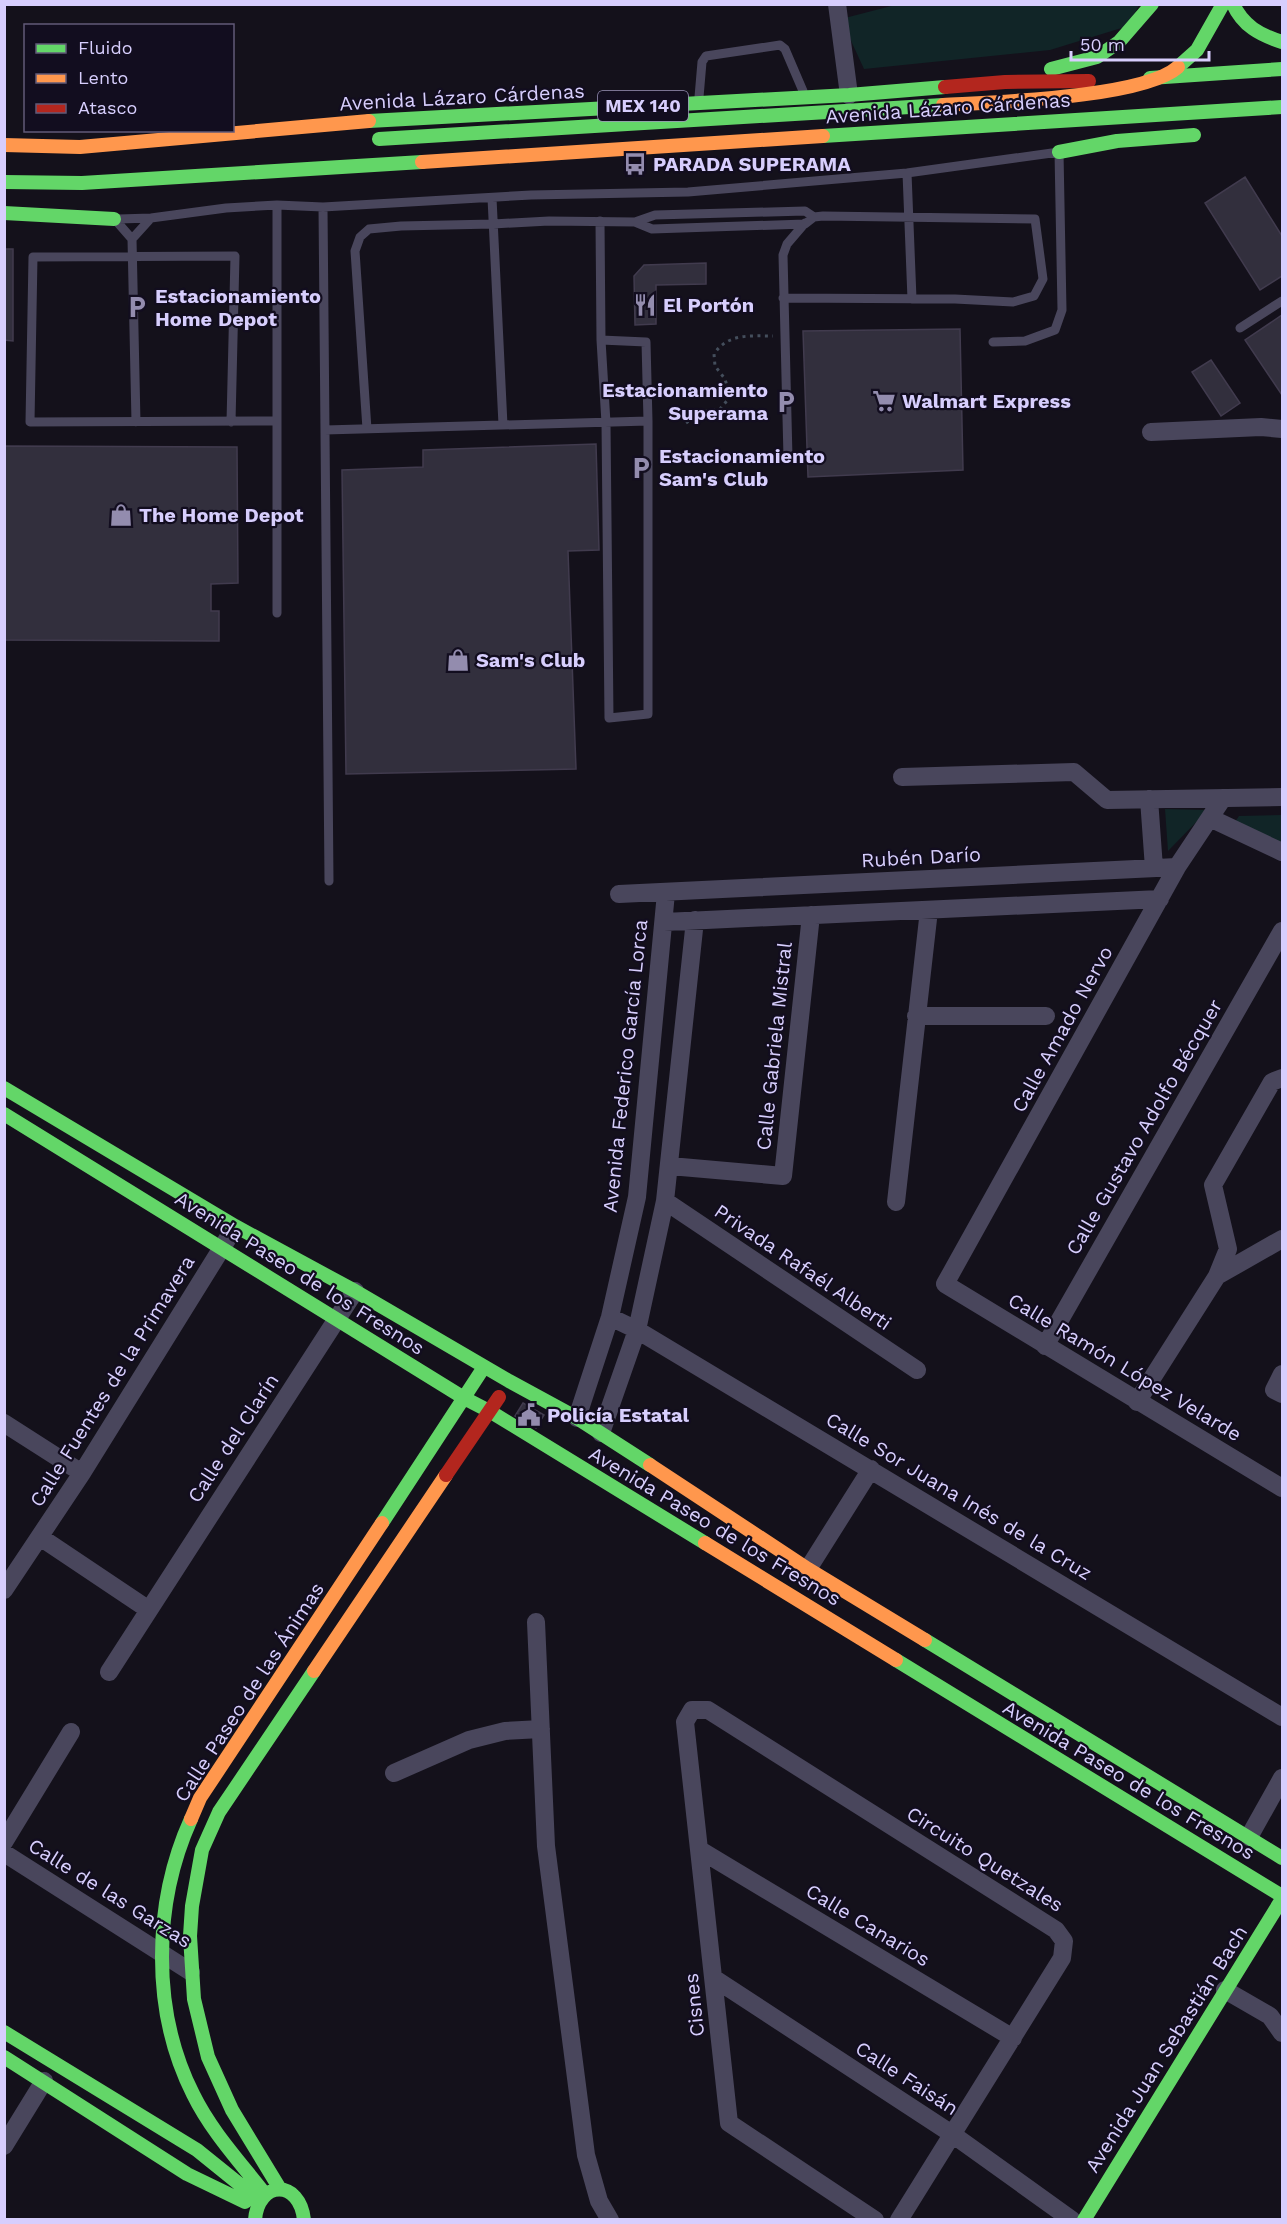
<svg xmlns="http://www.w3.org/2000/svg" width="1287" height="2224" font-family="'Work Sans',sans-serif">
  <rect width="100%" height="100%" fill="#14111b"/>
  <!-- green -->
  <path fill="#112527" d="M899,4L1139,5L1128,26L1050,50L864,69L841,19Z
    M1165,809L1208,810L1168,851Z
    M1282,815V845L1233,825L1239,816Z"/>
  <!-- building -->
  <path fill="#322f3d" stroke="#413b4e" stroke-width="1.5" d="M1245,177L1282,236V276L1260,290L1205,203Z
    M4,249H13V341L4,340Z
    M706,263V284L656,285V324L635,325L634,276L644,265Z
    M1282,315V395L1245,340Z
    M960,329L963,470L808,477L803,331Z
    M1211,360L1240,403L1221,416L1192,372Z
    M596,444L599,550L568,551L576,769L346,774L342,470L423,467V450Z
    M4,446L237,447L238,583L211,584V611H219V641L4,640Z
    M523,1403L544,1415L536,1428L515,1416Z"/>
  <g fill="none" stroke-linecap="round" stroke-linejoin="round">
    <!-- path -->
    <path stroke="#444e5c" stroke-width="3" stroke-dasharray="3 4.5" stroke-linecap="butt" d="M686,423L701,412L720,409L730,397L725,379L715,366L714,354C728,333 750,336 773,336"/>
    <!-- lane -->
    <path stroke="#49465c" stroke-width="9" d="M699,97L702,62L706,56L780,45L785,49L803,91
      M907,173L912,299
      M492,198L503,425
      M323,207L329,881
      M119,219L151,218L226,208L277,205L323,207L531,195L688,192L907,173L1059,152L1062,310L1055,330L1025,341L993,342
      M600,221L601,340L606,423L609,718L648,714V421L646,342L601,340
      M635,222L652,229L805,224L814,217L823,216L1035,219L1043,279L1034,296L1013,302L955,299L783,298
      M118,223L132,239L136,422
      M132,239L151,218
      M1240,328L1282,301
      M231,422L235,256L33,257L30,422L276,421
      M367,429L355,251L360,237L369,229L401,226L493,224L549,221L635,222L655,215L805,211L814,217
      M325,430L648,421
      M788,458L783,255L787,244L805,223
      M277,613V205"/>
    <!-- street -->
    <path stroke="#49465c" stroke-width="18" d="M837,4L849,95
      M1151,432L1261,427L1282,429
      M902,777L1074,772L1107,800L1282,797
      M1223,798L1177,867L945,1284L1282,1488
      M1149,799L1154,868
      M1210,818L1282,852
      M619,894L1177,867
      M664,922L1160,899
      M916,1016H1046
      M670,1166L783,1176L811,915
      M665,1201L917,1370
      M896,1202L929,910
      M1217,1276L1282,1239
      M610,1317L637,1330L1282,1717
      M1045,1346L1282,931
      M1282,1374L1274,1390L1282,1394
      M1137,1402L1217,1276L1228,1249L1213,1185L1272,1082L1282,1078
      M577,1418L610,1317L637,1197L666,893
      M4,1423L82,1473
      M601,1433L637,1330L665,1201L695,920
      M40,1537L149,1610
      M808,1569L871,1469
      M4,1590L82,1473L228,1238
      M536,1622L546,1846L586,2155L599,2201L610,2220
      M109,1672L355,1291
      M394,1773L469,1740L505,1731L541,1729
      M1249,1837L1282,1778
      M4,1842L71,1732
      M700,1850L1013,2038
      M4,1853L191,1972
      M715,1979L952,2134L1072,2220
      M1225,1990L1270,2016L1282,2033
      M4,2146L44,2081
      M875,2220L729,2123L685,1722L692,1710H708L1056,1930L1064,1941L1062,1958L899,2220"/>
    <!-- fast -->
    <path stroke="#63d668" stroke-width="14" d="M1233,4C1243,26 1260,35 1282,42
      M1051,69L1097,57L1119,42L1152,4
      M1150,78L1282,69
      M369,121L849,95L945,87
      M823,136L1282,107
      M1059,152L1117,141L1194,135
      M4,182L82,183L422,162
      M4,213L114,219
      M4,1088L235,1226L355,1291L509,1381L577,1418L650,1465
      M4,1114L464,1398L491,1412L705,1543
      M382,1523L484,1367
      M925,1640L1282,1858
      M896,1660L1282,1896
      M191,1819C153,1903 151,2011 193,2094C211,2131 240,2162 265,2194
      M4,2032L197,2150L254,2196
      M4,2057L187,2174L245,2202
      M280,2189L232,2110L208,2057L194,1999L190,1936L192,1906L202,1850L219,1812L314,1671
      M255,2220C258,2180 300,2179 304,2220
      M1084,2220L1282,1899"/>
    <!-- slow -->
    <path stroke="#ff974d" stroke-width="14" d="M4,145L80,147L369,121
      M422,162L823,136
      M650,1465L808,1569L925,1640
      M705,1543L896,1660
      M314,1671L446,1475
      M191,1819L200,1798L382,1523"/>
    <!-- jam -->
    <path stroke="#b3261e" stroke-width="14" d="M945,87L1005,82L1089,81
      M446,1475L499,1397"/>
    <!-- fast-bridge -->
    <path stroke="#63d668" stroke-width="14" d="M1178,67L1197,50L1223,4
      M379,139L943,105"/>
    <!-- slow-bridge -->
    <path stroke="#ff974d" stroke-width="14" d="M943,105C994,102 1143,98 1178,67"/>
  </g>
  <!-- icons -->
  <defs>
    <g id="bus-bare" transform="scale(1.8)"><path d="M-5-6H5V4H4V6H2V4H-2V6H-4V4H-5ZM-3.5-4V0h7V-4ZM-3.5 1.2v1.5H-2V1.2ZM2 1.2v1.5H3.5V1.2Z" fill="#938cae" stroke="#120d1f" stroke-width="2.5" paint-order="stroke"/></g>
    <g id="restaurant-bare" transform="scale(1.8)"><path d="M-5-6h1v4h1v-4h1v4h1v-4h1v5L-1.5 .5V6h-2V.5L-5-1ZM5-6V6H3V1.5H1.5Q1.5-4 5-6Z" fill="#938cae" stroke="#120d1f" stroke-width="2.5" paint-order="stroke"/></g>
    <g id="parking-bare" transform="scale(1.8)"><path d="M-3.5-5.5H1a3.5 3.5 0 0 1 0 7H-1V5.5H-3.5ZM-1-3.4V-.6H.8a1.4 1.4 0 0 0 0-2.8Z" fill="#938cae" stroke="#120d1f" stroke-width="2.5" paint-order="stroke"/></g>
    <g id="supermarket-bare" transform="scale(1.8)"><path d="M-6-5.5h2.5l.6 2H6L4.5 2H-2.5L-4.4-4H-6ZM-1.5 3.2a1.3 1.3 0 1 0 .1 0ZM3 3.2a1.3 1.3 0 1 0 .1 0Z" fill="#938cae" stroke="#120d1f" stroke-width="2.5" paint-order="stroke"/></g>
    <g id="shop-bare" transform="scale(1.8)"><path d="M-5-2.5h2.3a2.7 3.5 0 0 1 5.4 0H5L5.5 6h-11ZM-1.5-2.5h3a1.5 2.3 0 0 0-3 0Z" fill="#938cae" stroke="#120d1f" stroke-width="2.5" paint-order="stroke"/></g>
    <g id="civic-bare" transform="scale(1.8)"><path d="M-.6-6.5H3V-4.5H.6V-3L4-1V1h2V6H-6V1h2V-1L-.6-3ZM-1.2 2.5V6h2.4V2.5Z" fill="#938cae" stroke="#120d1f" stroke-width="2.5" paint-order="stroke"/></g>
  </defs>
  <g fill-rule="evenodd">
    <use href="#bus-bare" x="635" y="164"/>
    <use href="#restaurant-bare" x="645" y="305"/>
    <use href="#parking-bare" x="137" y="307"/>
    <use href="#supermarket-bare" x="884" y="401"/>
    <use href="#parking-bare" x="786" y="402"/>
    <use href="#parking-bare" x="641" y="468"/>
    <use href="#shop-bare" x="121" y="515"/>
    <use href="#shop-bare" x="458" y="660"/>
    <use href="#civic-bare" x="529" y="1415"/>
  </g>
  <g text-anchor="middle" stroke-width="4.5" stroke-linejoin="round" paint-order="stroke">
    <!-- shield labels -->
    <rect fill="#120d1f" stroke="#9c94ba" stroke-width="1.5" x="598" y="91" width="90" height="30" rx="4.5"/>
    <g font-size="18" font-weight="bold" fill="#d7cefd">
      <text x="643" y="112">MEX 140</text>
    </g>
    <!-- street labels -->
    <g font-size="20" fill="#d7cefd" stroke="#120d1f">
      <text transform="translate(462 97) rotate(-3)" y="7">Avenida Lázaro Cárdenas</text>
      <text transform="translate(948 108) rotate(-4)" y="7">Avenida Lázaro Cárdenas</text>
      <text transform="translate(921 857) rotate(-3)" y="7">Rubén Darío</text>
      <text transform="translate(1062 1029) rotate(-61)" y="7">Calle Amado Nervo</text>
      <text transform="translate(774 1046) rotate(-84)" y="7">Calle Gabriela Mistral</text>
      <text transform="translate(625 1066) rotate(-84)" y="7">Avenida Federico García Lorca</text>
      <text transform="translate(1144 1127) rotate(-60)" y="7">Calle Gustavo Adolfo Bécquer</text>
      <text transform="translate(803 1267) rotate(34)" y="7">Privada Rafaél Alberti</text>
      <text transform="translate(300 1273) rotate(32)" y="7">Avenida Paseo de los Fresnos</text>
      <text transform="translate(1125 1367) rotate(31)" y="7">Calle Ramón López Velarde</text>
      <text transform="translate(112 1381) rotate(-58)" y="7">Calle Fuentes de la Primavera</text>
      <text transform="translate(233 1438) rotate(-57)" y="7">Calle del Clarín</text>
      <text transform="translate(959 1496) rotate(31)" y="7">Calle Sor Juana Inés de la Cruz</text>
      <text transform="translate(715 1526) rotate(31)" y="7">Avenida Paseo de los Fresnos</text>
      <text transform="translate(249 1692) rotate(-57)" y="7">Calle Paseo de las Ánimas</text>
      <text transform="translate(1129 1780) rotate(31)" y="7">Avenida Paseo de los Fresnos</text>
      <text transform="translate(985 1859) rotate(32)" y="7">Circuito Quetzales</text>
      <text transform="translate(110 1893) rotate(32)" y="7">Calle de las Garzas</text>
      <text transform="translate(868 1925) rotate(31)" y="7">Calle Canarios</text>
      <text transform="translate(694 2005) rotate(-96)" y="7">Cisnes</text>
      <text transform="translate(1166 2049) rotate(-58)" y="7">Avenida Juan Sebastián Bach</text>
      <text transform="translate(907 2078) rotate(33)" y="7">Calle Faisán</text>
    </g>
    <!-- poi labels -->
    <g font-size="20" font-weight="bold" fill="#d7cefd" stroke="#120d1f" text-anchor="start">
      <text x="653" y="171">PARADA SUPERAMA</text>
      <text x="155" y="303">Estacionamiento<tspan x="155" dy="23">Home Depot</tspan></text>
      <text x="663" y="312">El Portón</text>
      <text x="768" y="397" text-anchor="end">Estacionamiento<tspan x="768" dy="23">Superama</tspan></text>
      <text x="902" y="408">Walmart Express</text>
      <text x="659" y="463">Estacionamiento<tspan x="659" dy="23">Sam's Club</tspan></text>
      <text x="139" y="522">The Home Depot</text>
      <text x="476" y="667">Sam's Club</text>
      <text x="547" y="1422">Policía Estatal</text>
    </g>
  </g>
  <!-- border -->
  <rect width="1287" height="2224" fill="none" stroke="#d7cefd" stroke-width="12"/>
  <!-- legend -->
  <rect x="24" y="24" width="210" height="108" fill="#120d1f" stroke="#615a78" stroke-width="1.5"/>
  <rect x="36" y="44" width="30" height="9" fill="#63d668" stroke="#615a78" stroke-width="1.5"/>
  <text x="78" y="54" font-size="18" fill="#d7cefd">Fluido</text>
  <rect x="36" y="74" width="30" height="9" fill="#ff974d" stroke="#615a78" stroke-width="1.5"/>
  <text x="78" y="84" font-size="18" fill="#d7cefd">Lento</text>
  <rect x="36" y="104" width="30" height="9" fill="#b3261e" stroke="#615a78" stroke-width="1.5"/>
  <text x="78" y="114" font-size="18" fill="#d7cefd">Atasco</text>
  <!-- scale -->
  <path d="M1071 51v9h138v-9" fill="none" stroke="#d7cefd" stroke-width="3"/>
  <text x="1080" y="51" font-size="18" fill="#d7cefd" stroke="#120d1f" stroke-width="4.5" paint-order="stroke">50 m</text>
</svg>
